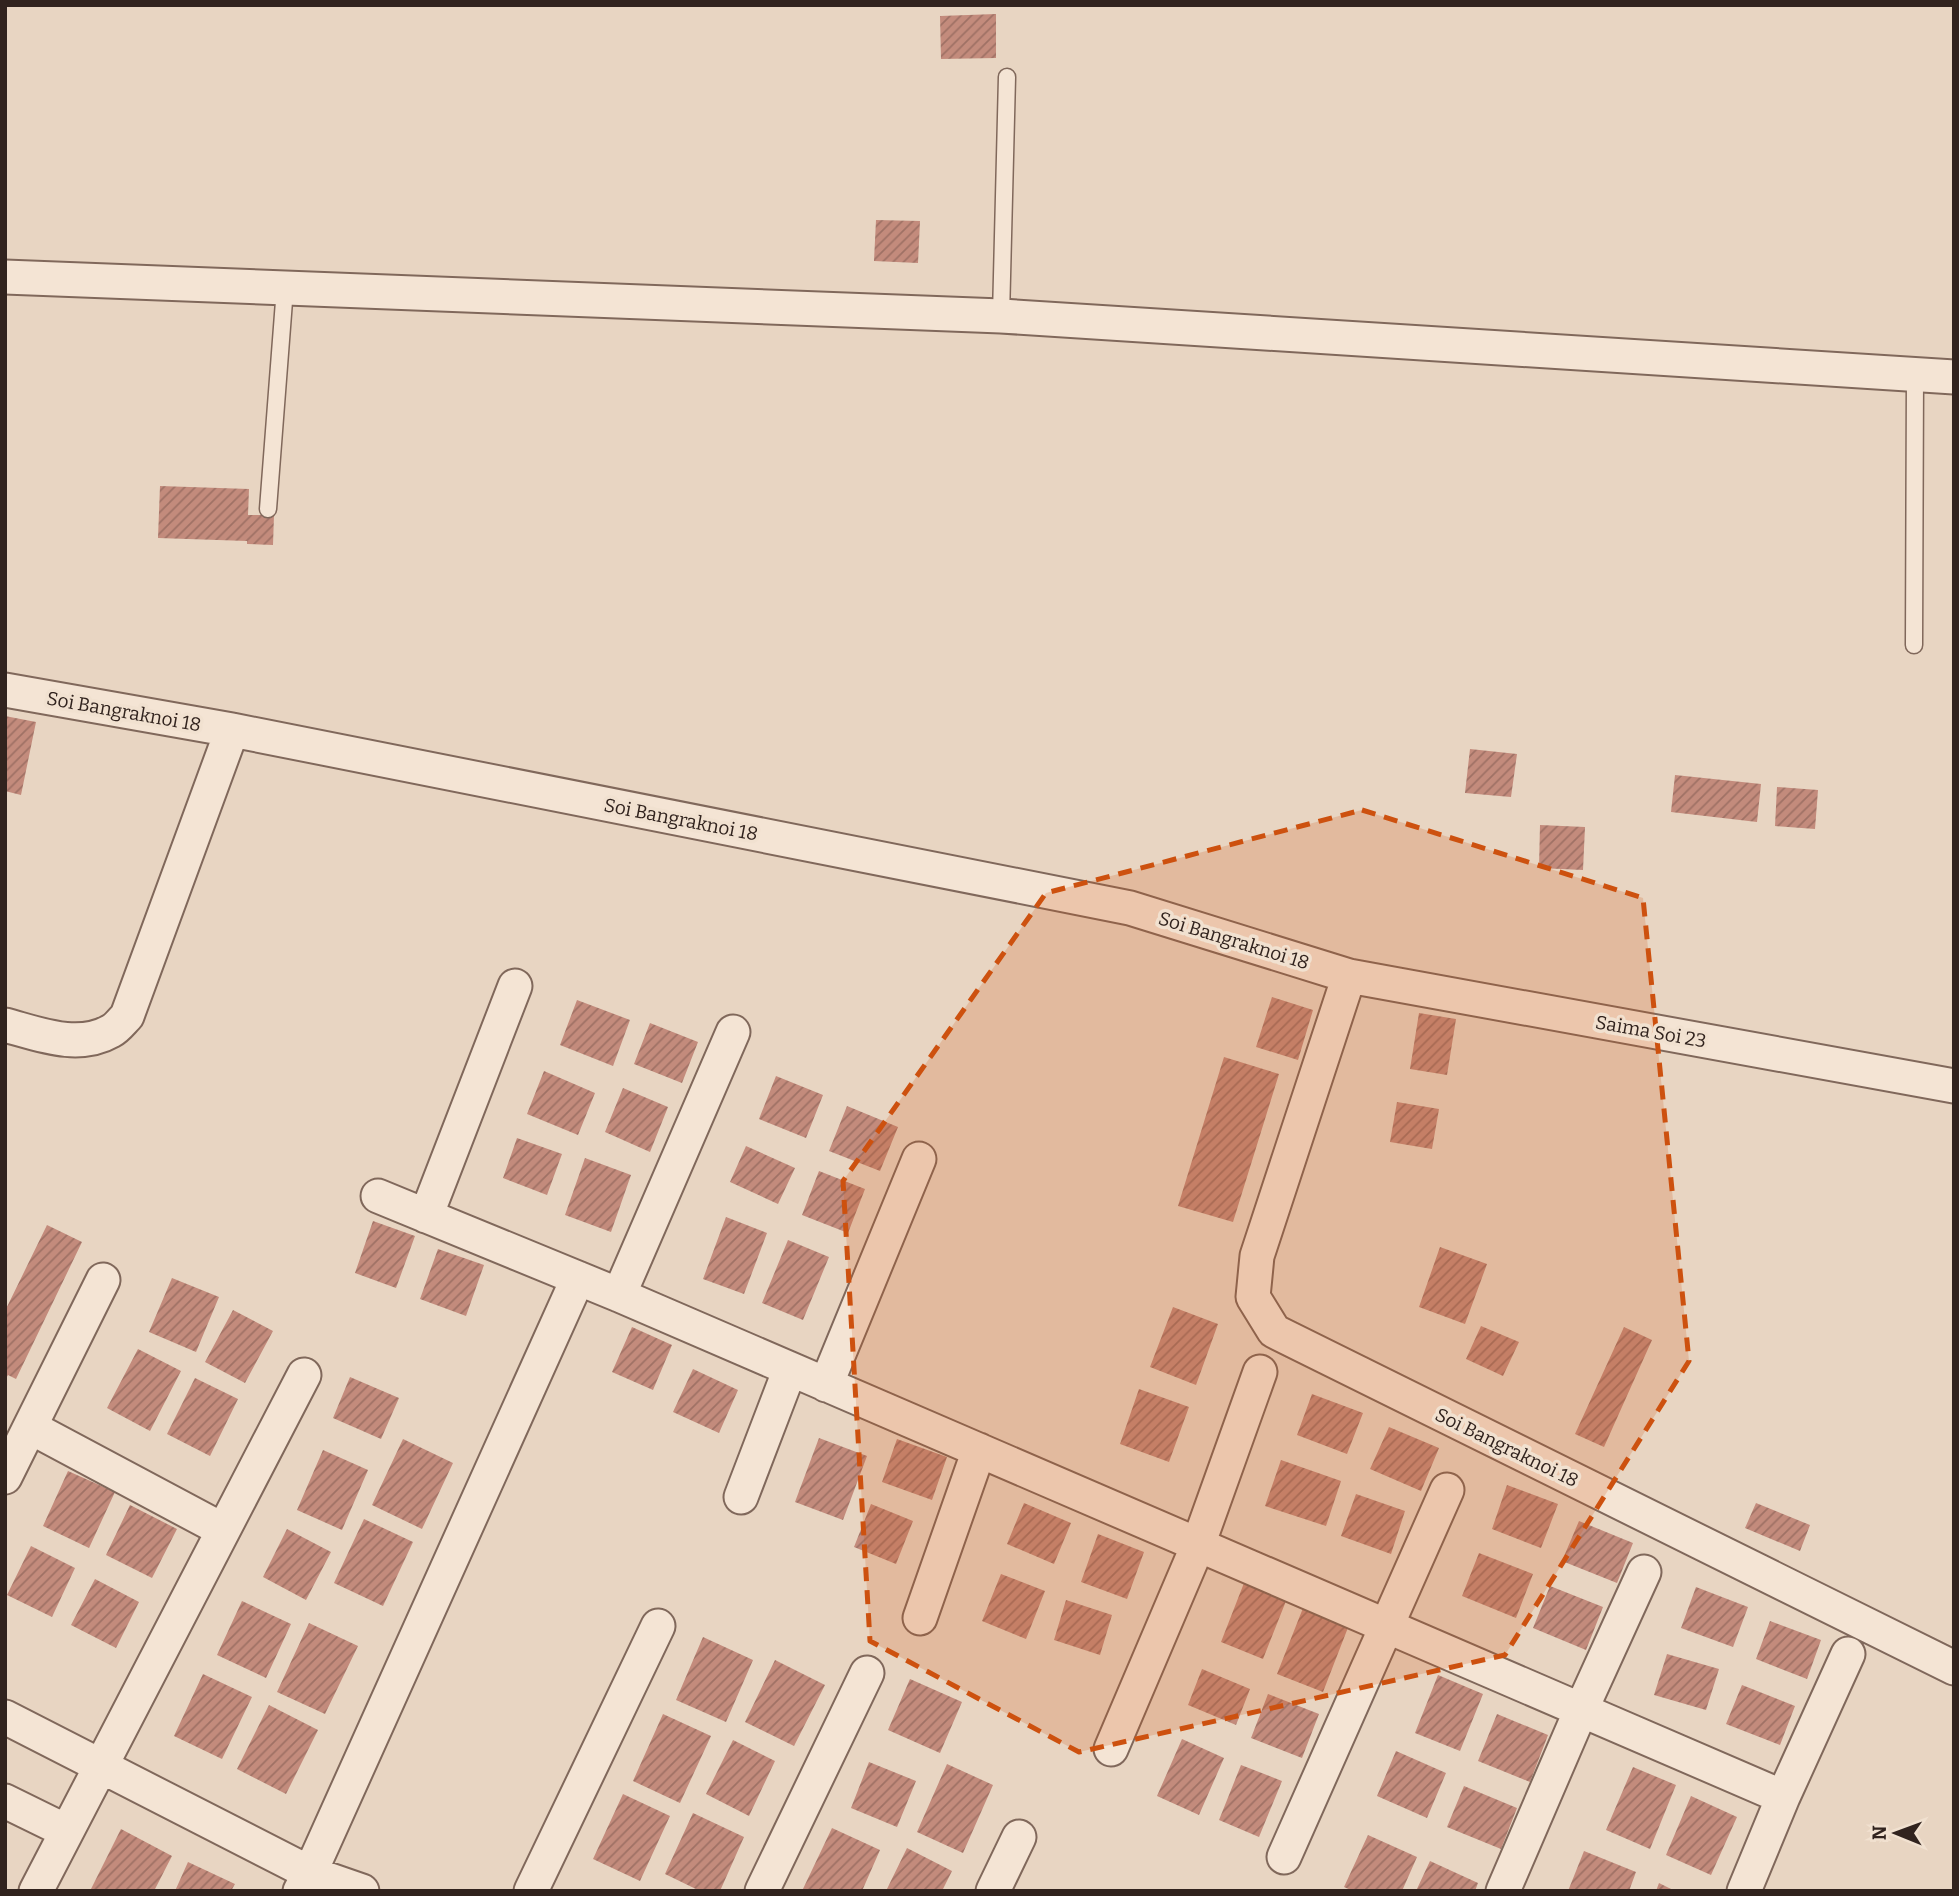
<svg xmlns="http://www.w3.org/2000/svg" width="1959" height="1896" font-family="Bitter,serif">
  <defs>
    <pattern id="building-hatch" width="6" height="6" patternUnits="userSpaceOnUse" patternTransform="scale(1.75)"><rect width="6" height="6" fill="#c38b7c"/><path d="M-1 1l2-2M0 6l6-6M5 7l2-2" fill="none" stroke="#9f7165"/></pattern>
  </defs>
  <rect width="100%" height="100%" fill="#e8d5c2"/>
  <!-- building -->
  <path fill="url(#building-hatch)" d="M996,14V58L941,59L940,16Z
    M876,220L920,221L918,263L874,261Z
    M160,486L249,489L248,515H274L273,545L247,544V541L158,538Z
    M5,716L36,722L21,795L5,791Z
    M1470,749L1517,754L1511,797L1465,793Z
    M1675,775L1761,784L1757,822L1671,812Z
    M1777,787L1818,790L1815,829L1775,826Z
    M1540,825L1585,827L1583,870L1539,868Z
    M1272,997L1313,1010L1298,1060L1256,1047Z
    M577,1000L630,1020L613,1066L560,1045Z
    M1419,1013L1456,1019L1447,1075L1410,1069Z
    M650,1023L698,1042L682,1083L634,1064Z
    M1224,1057L1279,1074L1233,1222L1178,1206Z
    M544,1071L595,1093L578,1135L527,1114Z
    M776,1076L823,1095L806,1138L759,1119Z
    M623,1088L668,1107L650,1152L605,1132Z
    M1397,1102L1439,1109L1432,1149L1390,1142Z
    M847,1106L898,1127L880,1171L829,1151Z
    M517,1138L562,1154L547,1195L503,1178Z
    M746,1146L795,1168L778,1204L730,1182Z
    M585,1158L631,1175L611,1232L565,1215Z
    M819,1171L865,1189L848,1233L802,1215Z
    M726,1217L767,1233L744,1294L703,1279Z
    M373,1221L415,1236L396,1288L355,1273Z
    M47,1225L82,1242L16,1379L8,1375L5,1380V1311Z
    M788,1240L829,1257L803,1320L762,1303Z
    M1440,1247L1487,1264L1465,1324L1419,1307Z
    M438,1249L484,1265L466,1316L420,1299Z
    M172,1278L219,1297L196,1352L149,1332Z
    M1173,1307L1218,1324L1196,1385L1150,1367Z
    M233,1310L273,1331L245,1383L205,1362Z
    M1481,1326L1519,1342L1503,1376L1466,1359Z
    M632,1327L672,1345L653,1390L612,1372Z
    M1624,1327L1652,1340L1604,1447L1575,1434Z
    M138,1349L181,1371L150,1431L107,1408Z
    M693,1369L738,1390L719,1433L673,1412Z
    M350,1377L399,1398L381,1439L333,1418Z
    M195,1378L238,1399L210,1456L167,1434Z
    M1139,1389L1189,1407L1169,1462L1120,1444Z
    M1312,1394L1363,1413L1347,1454L1297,1435Z
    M1389,1427L1439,1448L1421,1491L1370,1469Z
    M819,1438L867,1456L843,1520L795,1502Z
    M403,1439L453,1463L422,1529L372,1505Z
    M897,1439L947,1457L932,1500L882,1482Z
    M323,1450L368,1470L342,1530L297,1510Z
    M1281,1460L1341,1481L1326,1526L1265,1506Z
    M68,1471L115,1492L89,1548L43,1526Z
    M1507,1485L1558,1504L1541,1548L1492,1529Z
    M1356,1494L1405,1511L1391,1554L1341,1536Z
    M1024,1503L1071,1523L1054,1564L1007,1544Z
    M1756,1503L1810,1525L1800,1551L1745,1528Z
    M871,1504L913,1521L896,1564L854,1547Z
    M130,1505L177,1529L152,1578L106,1555Z
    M364,1519L413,1542L383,1606L334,1583Z
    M1579,1521L1633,1543L1617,1583L1562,1561Z
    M287,1529L331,1552L306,1600L263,1577Z
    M1098,1534L1144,1552L1127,1599L1081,1582Z
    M31,1546L75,1568L52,1617L7,1595Z
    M1479,1553L1533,1574L1516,1618L1462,1596Z
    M1001,1574L1045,1591L1026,1639L982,1621Z
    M95,1579L139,1602L116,1648L71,1625Z
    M1244,1583L1286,1601L1263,1659L1221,1642Z
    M1550,1586L1603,1607L1586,1650L1533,1628Z
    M1696,1587L1748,1607L1733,1647L1681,1628Z
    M1066,1600L1112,1615L1100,1655L1054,1640Z
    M242,1601L291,1624L266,1678L217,1655Z
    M1303,1608L1349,1625L1323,1692L1277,1674Z
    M1770,1621L1821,1640L1807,1679L1756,1659Z
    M309,1623L358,1646L325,1714L277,1692Z
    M703,1637L753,1660L726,1722L676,1700Z
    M1667,1654L1719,1669L1706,1710L1654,1695Z
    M775,1660L825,1685L794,1746L745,1722Z
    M1202,1669L1250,1689L1236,1725L1188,1705Z
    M203,1674L252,1697L222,1759L174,1736Z
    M1438,1675L1483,1694L1460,1751L1415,1733Z
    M910,1679L962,1702L940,1753L888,1730Z
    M1742,1685L1795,1706L1780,1745L1726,1724Z
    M1268,1694L1319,1714L1302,1758L1251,1738Z
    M269,1705L318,1730L286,1794L237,1769Z
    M663,1714L711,1736L680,1803L633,1781Z
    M1497,1714L1548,1735L1530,1782L1478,1761Z
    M1182,1739L1224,1758L1199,1815L1157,1796Z
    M733,1740L775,1761L749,1816L706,1794Z
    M1396,1751L1446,1773L1427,1818L1377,1796Z
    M869,1762L916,1781L897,1827L851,1808Z
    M947,1764L993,1785L963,1853L917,1832Z
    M1241,1765L1282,1781L1259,1837L1219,1820Z
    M1633,1767L1676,1785L1650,1849L1606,1830Z
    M1464,1786L1517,1808L1501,1849L1447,1827Z
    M623,1794L670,1816L640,1881L593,1859Z
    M1691,1796L1737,1817L1711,1875L1666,1855Z
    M693,1813L744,1837L720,1891H700L665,1874Z
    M832,1828L880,1850L862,1891H802Z
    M121,1829L172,1856L154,1891H90Z
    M1368,1835L1417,1857L1402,1891H1353L1344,1887Z
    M907,1848L952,1871L942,1891H886Z
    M1584,1851L1636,1872L1629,1891H1568Z
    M1430,1861L1478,1883L1475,1891H1416Z
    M188,1862L235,1884L231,1891H175Z
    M1659,1883L1675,1891H1656Z"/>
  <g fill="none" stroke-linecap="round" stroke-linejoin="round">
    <!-- service casing -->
    <g stroke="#80685b" stroke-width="19">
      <path id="service" d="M1001,316L1007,77
        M268,509L285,288
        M1914,645L1915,374"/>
    </g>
    <!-- minor casing -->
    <g stroke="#80685b" stroke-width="37">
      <path id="minor" d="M5,277L1001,316L1954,377
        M5,690L232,730L1130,908L1349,976L1954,1086
        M1349,976L1257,1256L1253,1297L1274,1331L1954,1668
        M5,1025C39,1034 78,1050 111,1031C117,1028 122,1021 127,1016L232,730
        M378,1196L619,1295L1783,1797
        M426,1216L515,986
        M619,1295L733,1032
        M826,1385L919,1159
        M30,1427L223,1530
        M5,1477L103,1280
        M741,1497L790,1369
        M920,1618L979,1450
        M5,1717L310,1873L362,1891
        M1111,1749L1198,1545L1260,1372
        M5,1801L66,1831
        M1284,1857L1447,1490
        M36,1891L304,1375
        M300,1891L310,1873L578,1278
        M531,1891L658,1626
        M762,1891L867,1673
        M993,1891L1019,1837
        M1503,1891L1581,1710L1644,1572
        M1744,1891L1783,1797L1848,1654"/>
    </g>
    <!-- service -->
    <use href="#service" stroke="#f4e4d4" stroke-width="16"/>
    <!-- minor -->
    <use href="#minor" stroke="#f4e4d4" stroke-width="33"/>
  </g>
  <!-- marked area -->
  <path fill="#cd510f" fill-opacity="0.2" stroke="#cd510f" stroke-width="5" stroke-dasharray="14 9" stroke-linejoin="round" d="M1362,810L1643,898L1689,1361L1505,1655L1079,1752L870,1641L843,1181L1046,893Z"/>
  <g text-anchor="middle" stroke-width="7" stroke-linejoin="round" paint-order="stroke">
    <!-- street labels -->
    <g font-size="19" fill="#31231e" stroke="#f1e1d0">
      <text transform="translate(124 711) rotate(10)" y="7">Soi Bangraknoi 18</text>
      <text transform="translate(681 819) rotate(11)" y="7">Soi Bangraknoi 18</text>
      <text transform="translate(1234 940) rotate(17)" y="7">Soi Bangraknoi 18</text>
      <text transform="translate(1651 1031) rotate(10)" y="7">Saima Soi 23</text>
      <text transform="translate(1507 1447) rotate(26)" y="7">Soi Bangraknoi 18</text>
    </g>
  </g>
  <!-- border -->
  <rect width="1959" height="1896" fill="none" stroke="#31231e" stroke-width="14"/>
  <!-- north arrow -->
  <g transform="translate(1896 1833) rotate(271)" stroke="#f1e1d0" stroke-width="5" paint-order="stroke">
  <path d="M0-5L12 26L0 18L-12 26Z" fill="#31231e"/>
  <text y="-10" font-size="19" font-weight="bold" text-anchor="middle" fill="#31231e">N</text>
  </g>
</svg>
